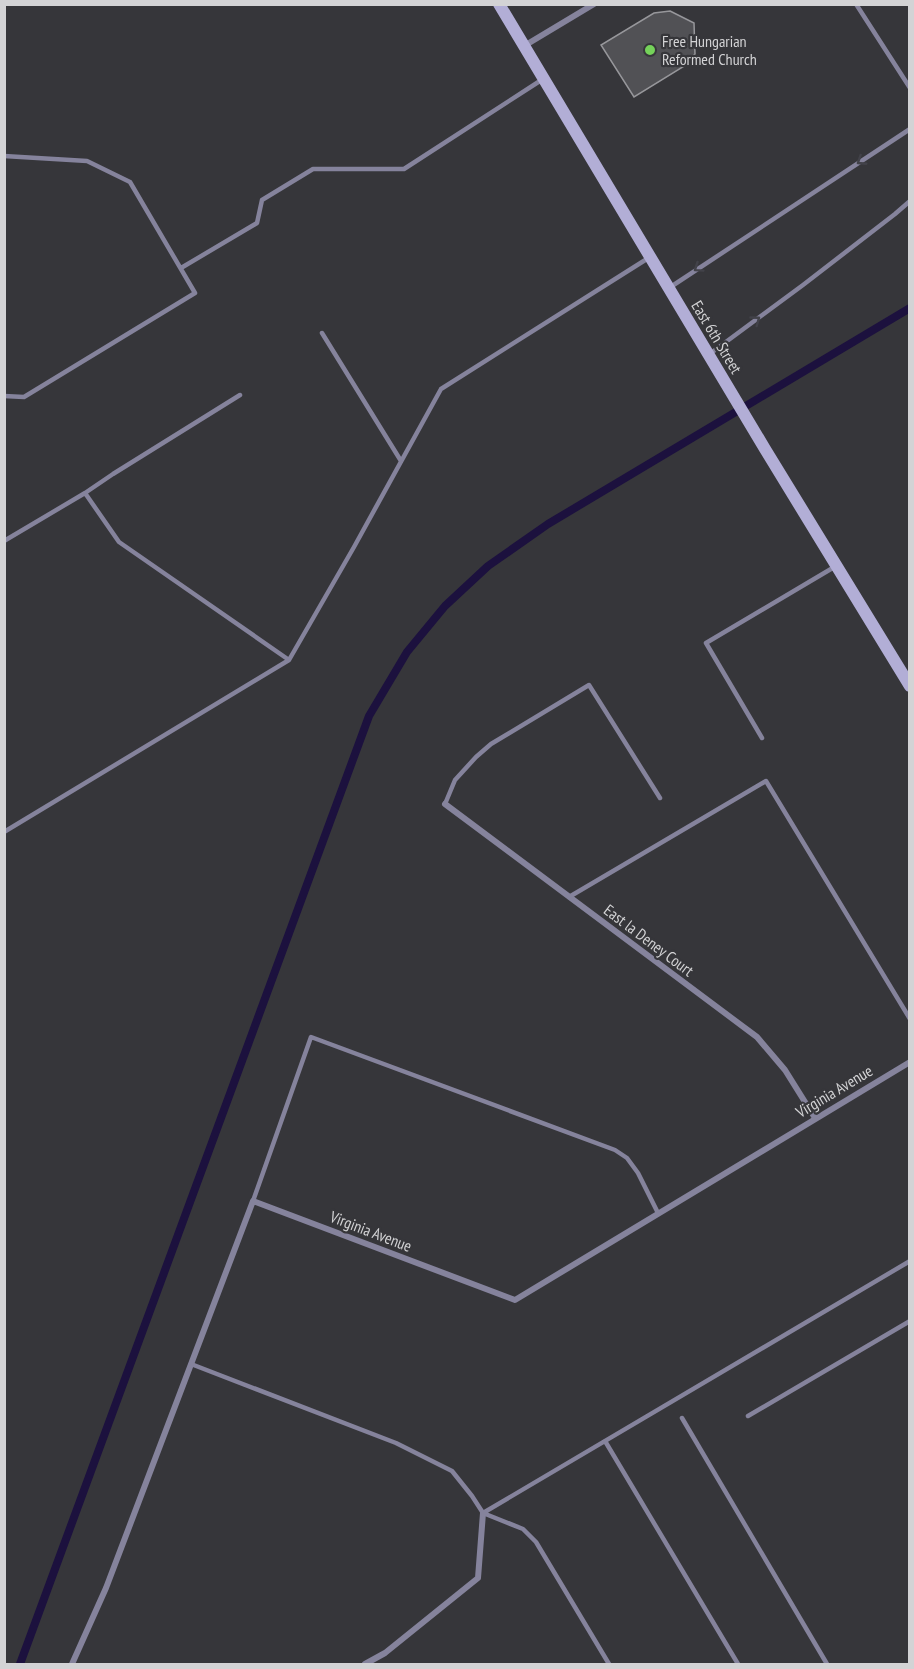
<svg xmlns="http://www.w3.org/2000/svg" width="914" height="1669" font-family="'PT Sans Narrow',sans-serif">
  <rect width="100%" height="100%" fill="#36363a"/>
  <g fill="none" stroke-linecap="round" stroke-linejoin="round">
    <!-- stream -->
    <path stroke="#1c113e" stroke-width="8" d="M20,1664L369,716L407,652L445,606L488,566L548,524L910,308"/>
  </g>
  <!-- building -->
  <path fill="#515155" stroke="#97979b" stroke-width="1.5" d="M670,11L694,23L695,54L686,65L634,97L601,45L654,13Z"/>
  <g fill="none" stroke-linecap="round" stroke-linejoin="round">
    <!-- lane -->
    <path stroke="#85839c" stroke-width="4.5" d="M856,4L910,88
      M4,156L87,161L130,182L195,293L24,397L4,396
      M181,268L257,223L262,200L313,169H404L543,79
      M669,288L910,129
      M322,333L401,461
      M711,353L803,285L895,214L910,201
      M85,493L113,474L240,395
      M4,541L85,493L119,542L289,660
      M762,738L706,643L836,566
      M445,804L455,780L476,757L491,744L589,685L660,798
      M4,832L289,660L354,547L441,389L650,257
      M569,897L766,781L910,1019
      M253,1201L311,1037L615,1150L627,1158L638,1173L658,1213
      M191,1364L396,1443L452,1471L472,1496L483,1513L910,1261
      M748,1416L910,1321
      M682,1418L827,1664
      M605,1441L738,1664
      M483,1513L523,1529L536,1542L609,1664"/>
    <!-- street -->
    <path stroke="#85839c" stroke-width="6" d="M524,46L594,4
      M445,804L757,1037L785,1070L815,1118
      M72,1664L106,1588L253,1201L515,1300L910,1062
      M365,1664L385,1653L478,1578L483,1513"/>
    <!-- secondary -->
    <path stroke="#b2aed6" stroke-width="12" d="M499,4L765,449L910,686"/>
  </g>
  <!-- one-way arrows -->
  <defs><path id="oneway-chevron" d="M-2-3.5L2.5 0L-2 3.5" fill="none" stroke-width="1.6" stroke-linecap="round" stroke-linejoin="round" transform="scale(1.5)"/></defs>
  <g stroke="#424249">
    <use href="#oneway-chevron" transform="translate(861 161) rotate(147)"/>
    <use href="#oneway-chevron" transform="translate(698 268) rotate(146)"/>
    <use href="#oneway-chevron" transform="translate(756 320) rotate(-36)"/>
  </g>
  <!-- markers -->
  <circle fill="#75d25a" stroke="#36363a" stroke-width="2" cx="650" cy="50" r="6"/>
  <g text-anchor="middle" stroke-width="4.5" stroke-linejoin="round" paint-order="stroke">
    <!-- poi labels -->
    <g font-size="16" fill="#d3d3d5" stroke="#36363a" text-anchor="start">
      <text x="662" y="47">Free Hungarian<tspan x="662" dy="18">Reformed Church</tspan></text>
    </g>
    <!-- street labels -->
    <g font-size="16" fill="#d3d3d5" stroke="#36363a">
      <text transform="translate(717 337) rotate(59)" y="6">East 6th Street</text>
      <text transform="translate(649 940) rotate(37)" y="6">East la Deney Court</text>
      <text transform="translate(834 1091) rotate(-31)" y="6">Virginia Avenue</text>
      <text transform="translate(371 1231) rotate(21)" y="6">Virginia Avenue</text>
    </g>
  </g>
  <!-- border -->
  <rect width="914" height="1669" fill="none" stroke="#d3d3d5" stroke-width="12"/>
</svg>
